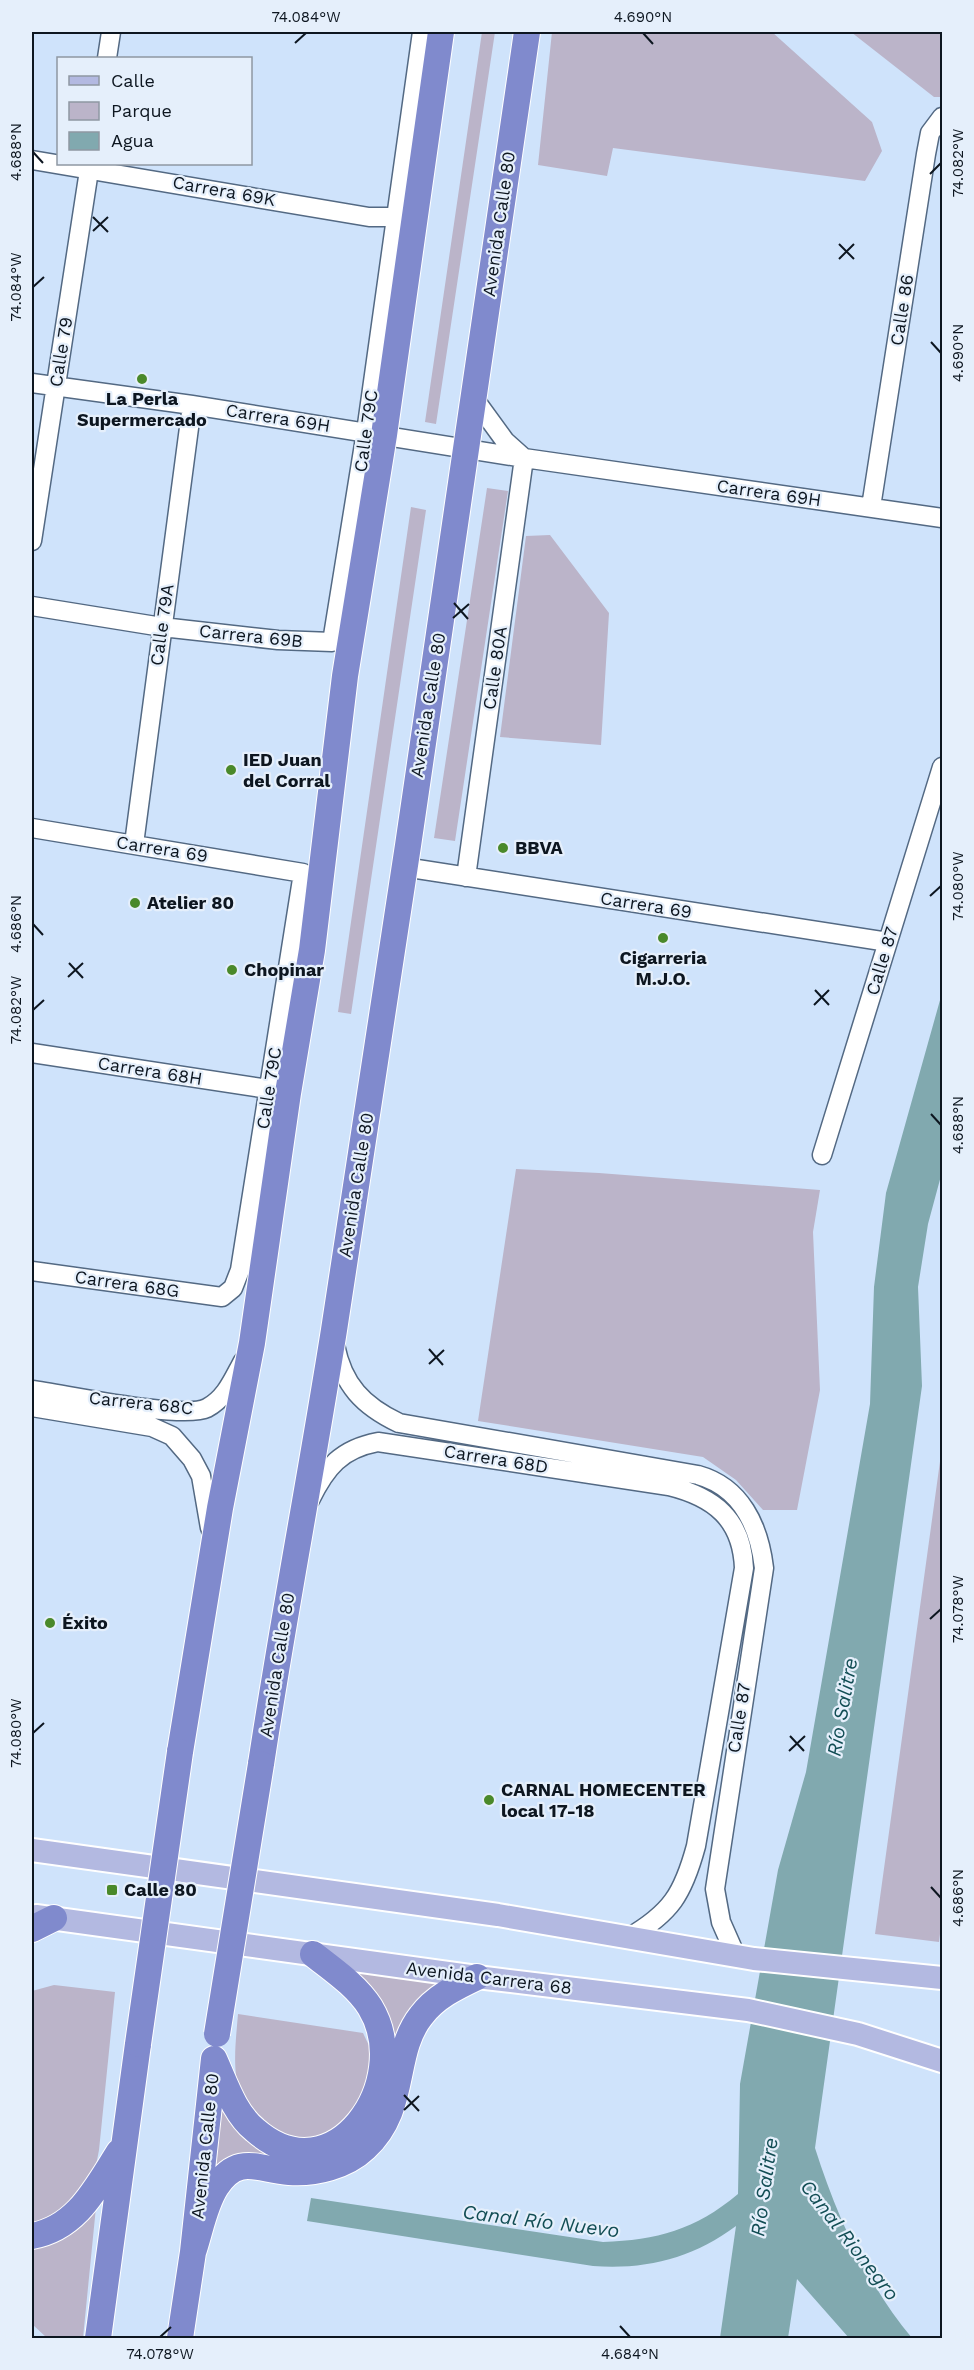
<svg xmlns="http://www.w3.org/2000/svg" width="974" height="2370" font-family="'Work Sans',sans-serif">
  <rect width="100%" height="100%" fill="#cfe3fb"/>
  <!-- green -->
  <path fill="#bbb4c9" d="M482,32H495L436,424L425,422Z
    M552,32H772L872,122L882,151L865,181L613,148L607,176L538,165Z
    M851,32H942V97H934Z
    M487,488L508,491L455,841L434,838Z
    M411,507L426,510L351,1014L338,1012Z
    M550,535L609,613L601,745L500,737L526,536Z
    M516,1169L599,1173L820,1190L813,1232L820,1390L797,1510H763L736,1480L703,1457L478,1421Z
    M942,1447V1918L939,1942L875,1934Z
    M354,1970L454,1983L390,2062L371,1988Z
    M54,1985L115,1992L99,2150L94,2176L67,2214L32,2229V1991Z
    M238,2014L363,2033L373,2054L359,2111C346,2120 331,2135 317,2140C306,2144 290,2138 281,2134C226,2110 234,2063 238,2014Z
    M224,2096L276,2156L244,2155L211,2174Z
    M96,2207L83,2338H47L32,2324V2248L61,2238Z"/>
  <!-- water -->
  <path fill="#81a9af" d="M942,993V1172L928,1224L918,1287L922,1386L815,2148C836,2214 867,2285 912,2338H849L797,2279L788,2338H720L736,2226C693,2258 646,2270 593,2266L307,2221L311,2198L603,2242C657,2240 695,2230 738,2194L740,2084L778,1870L806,1772L870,1404L874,1287L886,1193Z"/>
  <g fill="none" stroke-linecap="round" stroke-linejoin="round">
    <!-- minor casing -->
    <g stroke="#536983" stroke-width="21">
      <path id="minor" d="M107,58L111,32
        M32,160L369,217H391L407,213
        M32,383L192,405L524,458L942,518
        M473,397L505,441L524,458
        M871,507L926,154L930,133L942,117
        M32,541L90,164
        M32,606L162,627L278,640L332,642L366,432L422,32
        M32,828L303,873L312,882
        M134,844L192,405
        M404,867L888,942
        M466,877L524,458
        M32,1053L268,1089
        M822,1155L942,767
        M32,1271L222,1297L233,1288L240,1270L303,873
        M335,1345C343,1385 363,1406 399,1423L698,1475C741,1487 759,1526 764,1568L715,1889L721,1922L736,1956
        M32,1390C64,1394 183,1420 207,1408C226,1398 233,1379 243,1361
        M32,1407L152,1427L172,1436L192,1459L201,1476L210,1528
        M310,1500C326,1467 341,1449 378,1442L669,1486C714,1497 742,1519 744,1568L696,1846C683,1894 671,1913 628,1938"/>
    </g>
    <!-- major casing -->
    <g stroke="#fff" stroke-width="26">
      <path id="major" d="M32,1850L498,1915L754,1959L942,1978
        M36,1916L477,1977L748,2010L858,2034L942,2061"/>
    </g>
    <!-- highway casing -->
    <g stroke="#fff" stroke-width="28">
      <path id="highway" d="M180,1752L220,1508L252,1343L288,1093L312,950L345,676L384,435L441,32
        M261,1764C283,1619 311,1475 334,1330C402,898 464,464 527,32
        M32,1929L54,1918
        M214,2059C225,2083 234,2113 255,2130C334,2199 415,2081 370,2007C356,1985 333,1970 313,1954
        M32,2236C77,2228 96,2188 119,2152
        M193,2252C200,2232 204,2206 216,2187C238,2153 259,2170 289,2172C315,2174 346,2166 365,2148C408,2109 391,2054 421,2016C435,1997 456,1987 477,1977
        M98,2338L138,2044
        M180,2338L193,2252L214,2059"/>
    </g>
    <!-- minor -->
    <use href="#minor" stroke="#fff" stroke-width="18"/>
    <!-- major -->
    <use href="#major" stroke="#b3b9e1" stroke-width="22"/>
    <!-- highway -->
    <use href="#highway" stroke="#808acd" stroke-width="26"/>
    <!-- highway-bridge casing -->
    <g stroke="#fff" stroke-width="28" stroke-linecap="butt">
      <path id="highway-bridge" d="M217,2034L261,1764
        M138,2044L180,1752"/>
    </g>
    <!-- highway-bridge -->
    <use href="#highway-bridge" stroke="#808acd" stroke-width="26"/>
  </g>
  <!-- ticks -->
  <path fill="none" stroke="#0d1620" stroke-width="2" d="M643,33L653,44M295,43L306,33M33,152L43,163M930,174L941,163M93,217L108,232M93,231L108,217M839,244L854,259M839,259L854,244M33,287L44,277M931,342L941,353M454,603L468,619M453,618L469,604M930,896L941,886M33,924L43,935M69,963L83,978M68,977L83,963M815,990L829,1005M814,1005L829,990M33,1010L44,1000M931,1114L941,1125M429,1349L443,1365M429,1364L444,1350M930,1619L941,1609M33,1733L44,1723M790,1736L804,1751M789,1751L805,1736M931,1887L941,1898M404,2095L419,2111M404,2110L419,2096M620,2326L630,2337M160,2337L171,2327"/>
  <!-- markers -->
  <g fill="#4a892a" stroke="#e5effb" stroke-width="2">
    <circle cx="142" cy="379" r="6"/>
    <circle cx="231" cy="770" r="6"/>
    <circle cx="503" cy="848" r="6"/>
    <circle cx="135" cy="903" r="6"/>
    <circle cx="663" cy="938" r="6"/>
    <circle cx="232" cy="970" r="6"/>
    <circle cx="50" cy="1623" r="6"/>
    <circle cx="489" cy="1800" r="6"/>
    <rect x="106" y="1884" width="12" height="12" rx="3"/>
  </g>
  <g text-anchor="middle" stroke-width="4.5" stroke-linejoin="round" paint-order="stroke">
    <!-- street labels -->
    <g font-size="18" fill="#0d1620" stroke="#e5effb">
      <text transform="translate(224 191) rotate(10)" y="6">Carrera 69K</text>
      <text transform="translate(499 224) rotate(-82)" y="6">Avenida Calle 80</text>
      <text transform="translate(902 310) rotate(-81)" y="6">Calle 86</text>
      <text transform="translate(61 352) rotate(-81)" y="6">Calle 79</text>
      <text transform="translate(278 418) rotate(9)" y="6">Carrera 69H</text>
      <text transform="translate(366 431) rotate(-82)" y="6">Calle 79C</text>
      <text transform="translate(769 493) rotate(8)" y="6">Carrera 69H</text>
      <text transform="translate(162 625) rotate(-82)" y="6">Calle 79A</text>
      <text transform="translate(251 636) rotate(6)" y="6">Carrera 69B</text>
      <text transform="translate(495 668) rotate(-82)" y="6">Calle 80A</text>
      <text transform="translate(428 705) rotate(-81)" y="6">Avenida Calle 80</text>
      <text transform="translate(162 849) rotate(9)" y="6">Carrera 69</text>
      <text transform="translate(646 905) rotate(9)" y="6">Carrera 69</text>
      <text transform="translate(882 961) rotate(-73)" y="6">Calle 87</text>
      <text transform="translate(150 1071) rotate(9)" y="6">Carrera 68H</text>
      <text transform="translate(269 1088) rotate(-81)" y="6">Calle 79C</text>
      <text transform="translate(356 1185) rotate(-81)" y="6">Avenida Calle 80</text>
      <text transform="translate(127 1284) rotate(8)" y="6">Carrera 68G</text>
      <text transform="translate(141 1403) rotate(6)" y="6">Carrera 68C</text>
      <text transform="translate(496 1459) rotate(9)" y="6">Carrera 68D</text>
      <text transform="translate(277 1665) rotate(-81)" y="6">Avenida Calle 80</text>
      <text transform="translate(739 1718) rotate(-81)" y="6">Calle 87</text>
      <text transform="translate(489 1978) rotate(7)" y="6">Avenida Carrera 68</text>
      <text transform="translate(205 2146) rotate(-84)" y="6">Avenida Calle 80</text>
    </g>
    <!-- poi labels -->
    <g font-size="18" font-weight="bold" fill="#0d1620" stroke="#e5effb" text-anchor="start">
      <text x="142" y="405" text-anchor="middle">La Perla<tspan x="142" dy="21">Supermercado</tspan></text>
      <text x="243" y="766">IED Juan<tspan x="243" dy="21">del Corral</tspan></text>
      <text x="515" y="854">BBVA</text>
      <text x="147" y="909">Atelier 80</text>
      <text x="663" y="964" text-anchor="middle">Cigarreria<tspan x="663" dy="21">M.J.O.</tspan></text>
      <text x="244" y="976">Chopinar</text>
      <text x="62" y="1629">Éxito</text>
      <text x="501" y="1796">CARNAL HOMECENTER<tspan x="501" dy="21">local 17-18</tspan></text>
      <text x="124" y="1896">Calle 80</text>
    </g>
    <!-- water labels -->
    <g font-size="20" font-style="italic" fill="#124d54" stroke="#e5effb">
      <text transform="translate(842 1707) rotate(-80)" y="7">Río Salitre</text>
      <text transform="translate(764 2187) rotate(-82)" y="7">Río Salitre</text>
      <text transform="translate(541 2221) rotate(7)" y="7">Canal Río Nuevo</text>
      <text transform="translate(850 2240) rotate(52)" y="7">Canal Rionegro</text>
    </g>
  </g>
  <!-- border -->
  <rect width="974" height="2370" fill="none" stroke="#e5effb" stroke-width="66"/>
  <!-- legend -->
  <rect x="57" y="57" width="195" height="108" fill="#e5effb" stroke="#8f98a3" stroke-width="1.5"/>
  <rect x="69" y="76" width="30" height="9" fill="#b3b9e1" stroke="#8f98a3" stroke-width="1.5"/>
  <text x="111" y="87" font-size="18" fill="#0d1620">Calle</text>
  <rect x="69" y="102" width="30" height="18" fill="#bbb4c9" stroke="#8f98a3" stroke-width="1.5"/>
  <text x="111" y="117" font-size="18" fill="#0d1620">Parque</text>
  <rect x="69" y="132" width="30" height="18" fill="#81a9af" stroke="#8f98a3" stroke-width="1.5"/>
  <text x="111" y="147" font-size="18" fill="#0d1620">Agua</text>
  <rect x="33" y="33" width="908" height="2304" fill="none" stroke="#0d1620" stroke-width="2"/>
  <g font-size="15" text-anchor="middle" fill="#0d1620">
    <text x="306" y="22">74.084°W</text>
    <text x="643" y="22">4.690°N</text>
    <text transform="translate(16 152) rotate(-90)" y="5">4.688°N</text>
    <text transform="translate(958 163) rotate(-90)" y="5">74.082°W</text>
    <text transform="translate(16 287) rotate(-90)" y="5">74.084°W</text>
    <text transform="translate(958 353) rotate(-90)" y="5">4.690°N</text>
    <text transform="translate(958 886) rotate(-90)" y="5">74.080°W</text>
    <text transform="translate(16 924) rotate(-90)" y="5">4.686°N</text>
    <text transform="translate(16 1010) rotate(-90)" y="5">74.082°W</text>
    <text transform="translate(958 1125) rotate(-90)" y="5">4.688°N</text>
    <text transform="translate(958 1609) rotate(-90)" y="5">74.078°W</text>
    <text transform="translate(16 1733) rotate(-90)" y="5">74.080°W</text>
    <text transform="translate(958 1898) rotate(-90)" y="5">4.686°N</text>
    <text x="160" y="2359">74.078°W</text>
    <text x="630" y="2359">4.684°N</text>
  </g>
</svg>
